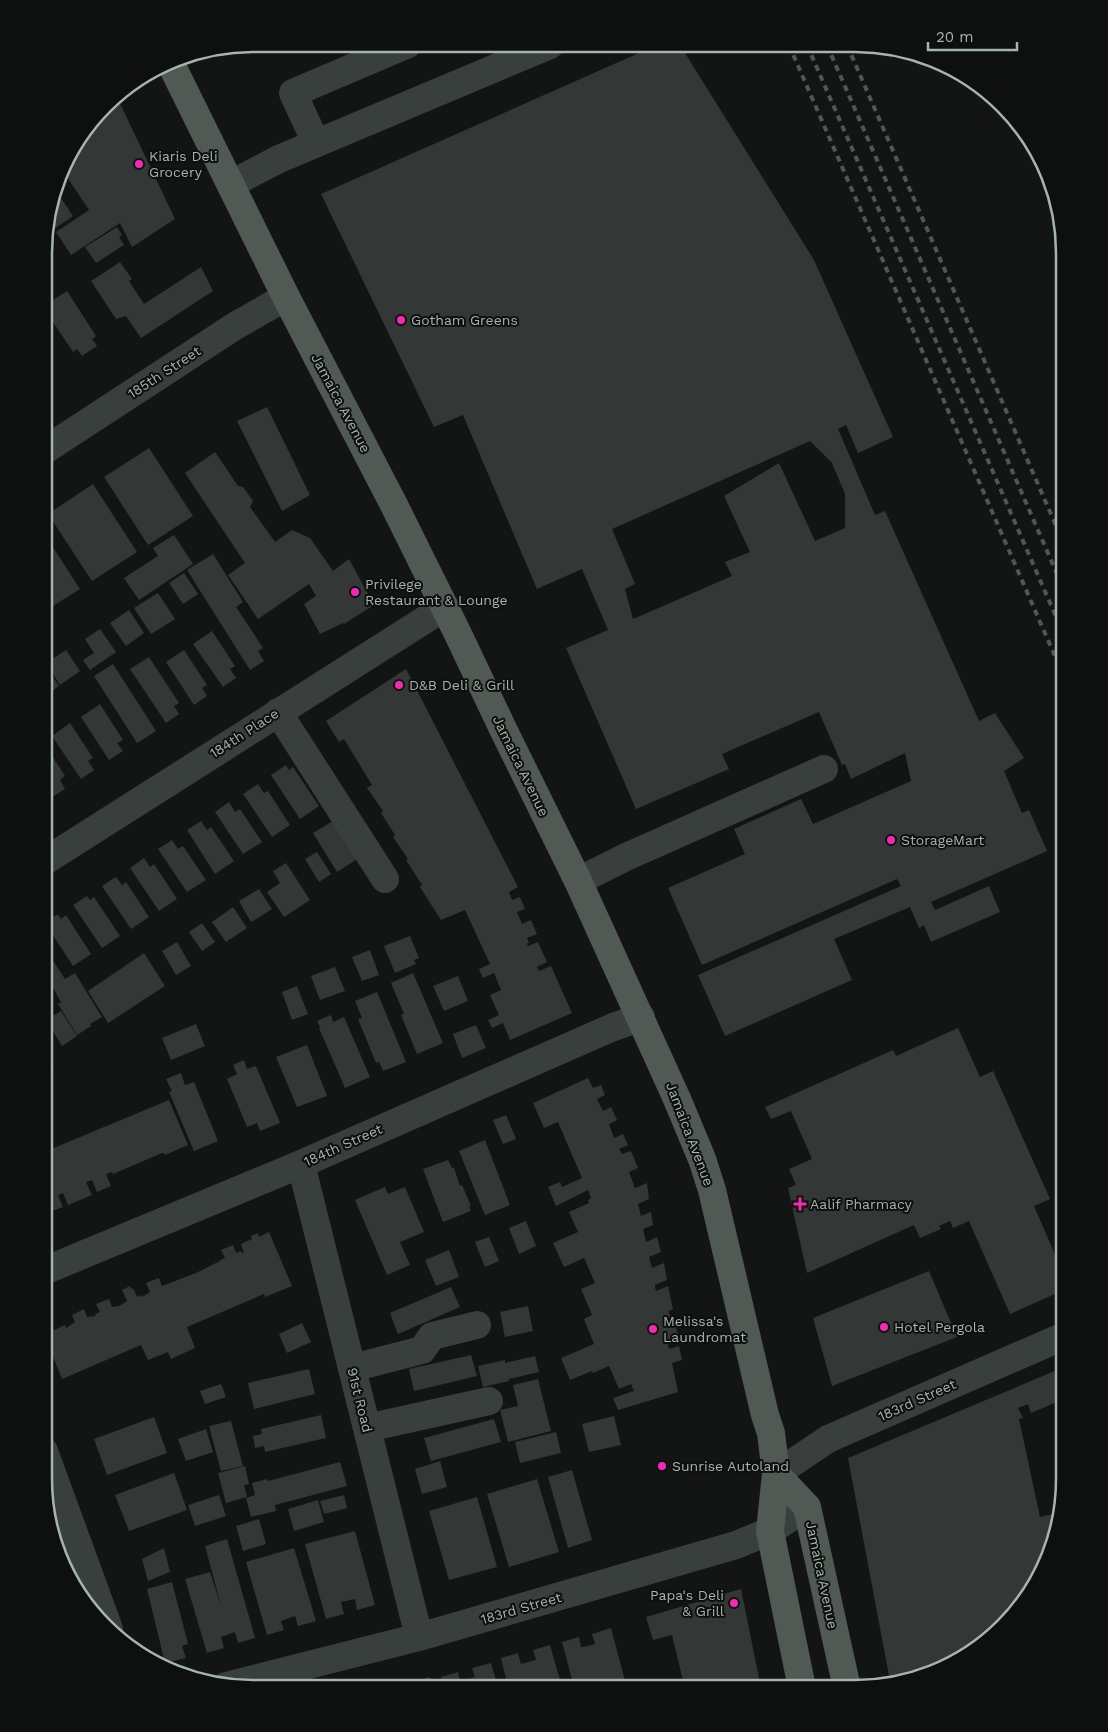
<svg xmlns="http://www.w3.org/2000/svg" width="1108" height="1732" font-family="'Work Sans',sans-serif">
  <rect width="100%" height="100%" fill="#131514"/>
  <!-- building -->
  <path fill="#333735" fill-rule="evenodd" d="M657,45H680L814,260L893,437L858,453L846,425L838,429L875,515L885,511L979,721L995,713L1024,758L1004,771L1022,813L1029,810L1047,851L931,902L935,910L989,886L1000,912L931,942L924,925L919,928L910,907L834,939L852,980L725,1036L698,975L901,886L897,879L702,965L668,888L745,854L734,829L801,799L813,824L911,781L905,753L851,779L845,764L842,765L819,712L722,754L729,769L636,809L566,648L608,630L582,569L537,589L463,415L434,427L321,194ZM810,441L832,463L845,494V528L815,541L779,463L724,496L750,552L725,562L732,576L633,619L625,589L635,584L612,529Z
    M116,95L175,219L132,247L120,223L71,255L56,232L89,210L65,174L60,177L65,160Z
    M59,195L73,216L51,231L46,224L54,198Z
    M117,227L122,235L119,237L124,245L96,263L85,247Z
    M120,262L132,279L129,281L144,304L201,267L213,291L141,338L126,316L116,319L91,281Z
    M67,291L96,336L92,339L97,346L82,356L77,349L73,352L45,310V305Z
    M267,407L310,495L282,511L237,421Z
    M149,448L193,516L148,545L104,477Z
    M215,452L238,486L243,487L253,501L250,507L275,542L292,530L310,538L333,571L349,559L374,605L344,624L343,623L320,634L304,604L316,596L309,584L258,619L228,575L245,563L185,473Z
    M93,484L137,552L92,581L48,514Z
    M45,535L80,589L45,611Z
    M174,535L193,564L139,600L124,578L158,556L153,548Z
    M213,554L243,602L236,607L263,648L258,651L264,661L250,670L187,570Z
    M184,573L198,594L183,604L169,583Z
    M158,593L175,619L151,634L134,608Z
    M129,610L144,633L126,646L110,623Z
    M100,629L116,652L90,670L83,660L94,653L85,639Z
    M212,631L235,666L230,669L236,678L223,687L193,644Z
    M66,650L80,671L60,685L46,663Z
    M184,650L207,685L202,688L207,696L194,705L166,662Z
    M149,657L179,703L174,706L179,714L166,723L130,669Z
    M113,664L156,731L137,743L94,676Z
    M45,665L59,686L45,696Z
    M406,669L518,887L509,892L512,900L520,897L525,909L517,912L522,924L531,920L537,934L527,938L529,943L527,944L528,946L538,942L547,962L537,967L539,971L551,966L572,1013L510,1040L503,1023L492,1028L488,1020L499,1015L490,995L501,990L494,973L483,978L479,969L490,964L465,910L441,920L420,887L422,885L406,860L408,859L393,837L395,835L381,813L383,811L367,788L372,785L344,739L339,742L326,721Z
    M100,704L123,740L117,743L123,751L109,760L81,717Z
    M70,723L93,758L88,761L94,770L81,779L52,736Z
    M45,745L65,776L60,780L65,789L52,797L45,786Z
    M286,765L289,770L293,767L319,806L300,819L271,775Z
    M258,784L264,793L268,791L290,825L272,837L243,794Z
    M229,802L235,812L240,809L262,842L243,854L215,812Z
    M338,818L362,856L337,872L313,833Z
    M201,821L207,830L211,827L234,861L215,874L187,830Z
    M172,840L178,849L183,846L206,880L187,892L158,849Z
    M317,852L331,874L319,882L305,859Z
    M144,858L150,867L154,864L177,899L159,911L130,868Z
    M286,863L310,900L284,917L267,892L280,883L273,871Z
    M116,877L122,885L126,882L149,917L131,929L102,886Z
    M259,889L272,909L251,922L239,901Z
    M87,896L90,900L94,897L120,936L102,948L73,905Z
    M233,907L247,928L226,942L212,922Z
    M58,914L61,919L66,915L91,954L73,966L45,923Z
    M202,923L215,942L202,951L189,932Z
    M410,936L419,958L414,960L416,964L395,973L384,946Z
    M177,942L191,966L176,975L162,951Z
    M44,947L65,979L75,973L102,1017L90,1024L91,1026L77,1035L58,1004L61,1002L50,983L44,986Z
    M370,950L379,975L362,981L352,957Z
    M144,953L165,986L108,1023L88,991Z
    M335,967L345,991L320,1000L311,976Z
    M413,973L443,1043L417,1054L401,1015L404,1014L391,983Z
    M458,976L468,1001L444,1011L433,986Z
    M297,986L308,1014L292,1020L282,992Z
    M377,992L406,1062L383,1071L379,1062L376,1063L358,1019L362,1018L355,1001Z
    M61,1011L77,1036L62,1046L46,1020Z
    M331,1015L333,1022L344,1017L370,1077L345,1088L319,1028L320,1027L317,1021Z
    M196,1024L205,1046L171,1060L162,1038Z
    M476,1025L486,1048L462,1058L453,1034Z
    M958,1028L980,1077L993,1071L1050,1199L1034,1206L1064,1275V1290L1010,1314L969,1221L953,1228L950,1221L939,1226L941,1229L920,1238L914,1225L807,1273L788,1188L796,1185L789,1169L812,1159L791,1111L771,1119L765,1107L893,1050L896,1056Z
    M307,1045L327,1096L297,1107L276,1057Z
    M44,1054L54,1068L44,1074Z
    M244,1060L247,1069L256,1066L280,1123L260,1131L257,1123L247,1127L227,1079L237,1074L233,1065Z
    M181,1073L185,1085L194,1082L218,1141L194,1151L169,1092L172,1091L166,1079Z
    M588,1078L593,1088L601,1085L605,1095L597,1099L603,1111L611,1107L617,1120L609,1124L614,1138L623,1134L628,1145L619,1149L622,1154L631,1151L638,1168L629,1172L635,1188L647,1183L649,1199L638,1204L641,1216L651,1212L653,1225L643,1229L646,1242L657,1237L661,1252L649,1257L652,1268L664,1263L667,1280L655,1285V1287L656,1291L668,1286L673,1309L668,1311L679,1335L667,1340L669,1349L679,1346L682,1360L672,1363L678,1392L618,1410L613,1398L634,1391L631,1384L619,1389L609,1366L593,1373L592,1371L570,1380L561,1358L594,1344L584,1319L592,1315L581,1289L595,1283L584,1258L564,1267L553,1243L578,1232L569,1212L589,1203L588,1200L591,1198L588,1190L556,1206L548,1187L560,1182L562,1187L582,1178L558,1122L544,1128L533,1103Z
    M169,1100L188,1145L165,1155L164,1153H162L113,1174L112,1172L106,1174L111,1186L97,1192L92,1180L86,1182L92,1195L68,1205L63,1193L58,1195L63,1207L44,1214V1152Z
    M506,1115L516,1139L503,1144L493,1120Z
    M485,1140L510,1205L485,1215L459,1151Z
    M448,1160L452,1168H454L460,1186L462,1185L471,1206H469L471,1211L443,1222L423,1169Z
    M385,1187L388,1194L405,1187L424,1232L400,1242L410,1265L387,1275L355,1200Z
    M526,1221L536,1246L519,1254L509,1228Z
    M269,1232L292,1286L265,1297L264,1294L187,1327L195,1348L171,1359L168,1352L148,1360L141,1345L62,1379L45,1337L48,1336L47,1333L65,1325L66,1328L68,1327L75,1322L72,1315L84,1309L87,1317L96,1316L95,1314L100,1312L96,1304L109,1299L112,1307L119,1306L127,1301L122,1290L130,1286L131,1289L133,1288L137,1297L140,1295L142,1297L150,1292L146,1283L159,1278L162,1286L196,1273L220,1261V1260L225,1258L221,1250L233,1245L236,1253L241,1251L242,1253H244L241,1244L252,1239L251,1236L258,1233L259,1237Z
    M489,1237L499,1261L485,1267L475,1242Z
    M449,1250L459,1277L436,1286L425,1260Z
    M929,1271L957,1337L832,1386L813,1318Z
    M451,1287L460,1307L398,1334L390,1313Z
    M528,1306L533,1331L505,1337L500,1312Z
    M302,1323L311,1342L287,1353L279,1334Z
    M471,1355L477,1376L414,1391L409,1369Z
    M535,1356L539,1372L509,1379V1381L483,1387L478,1366L505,1360V1363Z
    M1064,1367V1399L1031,1413L1028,1404L1018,1408L1023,1418L1019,1419L1040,1517L1053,1514L1055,1521L1058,1520L1053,1546L1021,1606L983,1645L935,1672L890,1681L848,1458Z
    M309,1369L315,1394L254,1409L248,1383Z
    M538,1379L551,1431L508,1442L500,1410L518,1406L513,1385Z
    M221,1384L226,1397L205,1404L200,1391Z
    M321,1415L326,1438L265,1452L264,1446L255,1448L253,1436L262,1434L261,1429Z
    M614,1416L621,1445L589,1452L582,1424Z
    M154,1417L167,1453L107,1475L94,1439Z
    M494,1419L501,1442L431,1461L424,1438Z
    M231,1421L243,1466L221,1471L209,1426Z
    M206,1429L213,1452L186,1461L178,1439Z
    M556,1432L561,1453L520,1463L515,1442Z
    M440,1461L447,1487L422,1494L415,1469Z
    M340,1462L347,1486L275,1505L276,1511L251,1517L246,1498L255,1495L252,1483L267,1479L268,1481Z
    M245,1466L249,1484L244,1485L247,1497L226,1503L218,1473Z
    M572,1470L592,1540L568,1548L548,1477Z
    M174,1473L187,1510L129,1531L115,1495Z
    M537,1479L559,1552L509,1567L487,1494Z
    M219,1495L226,1516L195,1526L188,1505Z
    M344,1495L347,1508L324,1514L320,1501Z
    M477,1497L497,1567L449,1580L429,1511Z
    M318,1500L324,1522L294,1531L288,1509Z
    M259,1519L266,1544L243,1551L236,1526Z
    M355,1531L375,1605L357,1610L355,1599L341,1602L344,1614L326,1619L305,1544Z
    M227,1539L255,1638L238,1643L235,1632L221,1637L224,1648L207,1653L185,1579L210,1572L222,1609L205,1546Z
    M164,1548L170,1572L148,1581L142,1559Z
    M294,1548L316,1621L298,1626L295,1616L281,1621L284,1630L267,1635L246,1562Z
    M172,1582L188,1644L182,1646L186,1658L165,1663L147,1589Z
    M741,1589L761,1688H683L682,1686L684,1685L672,1635L653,1640L646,1617Z
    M611,1628L627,1688L574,1687L562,1642L579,1637L581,1647L588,1646L595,1644L592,1634Z
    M550,1645L562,1687H508L501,1658L518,1653L521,1664L536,1660L533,1650Z
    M491,1663L498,1687H444L441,1677L458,1672L460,1681L475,1677L472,1668Z
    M430,1677L432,1687H413L412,1682Z"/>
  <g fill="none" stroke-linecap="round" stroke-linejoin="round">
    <!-- minor -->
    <path stroke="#383f3c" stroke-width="28" d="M316,143L293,93L408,44
      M231,184L279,159L550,45
      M45,450L235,326L286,297
      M278,712L385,879
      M45,861L445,607
      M578,881L626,857L824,769
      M301,1164L419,1637
      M44,1271L301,1164L611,1028L641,1017
      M352,1368L422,1350L432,1336L477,1325
      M367,1428L489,1401
      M44,1451L109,1629
      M776,1474L828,1439L1064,1336
      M226,1686L419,1637L736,1545L770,1531L807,1507"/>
    <!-- major -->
    <path stroke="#505954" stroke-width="28" d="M170,62L286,297L394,505L457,632L503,729L578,881L677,1099L702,1159L712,1190L765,1415L771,1433L776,1474L770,1531L802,1688
      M776,1474L807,1507L847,1688"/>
    <!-- rail -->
    <path stroke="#4e5752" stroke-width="4" stroke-dasharray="6 5" stroke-linecap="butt" d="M789,45L1064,677
      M807,45L1064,635
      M827,45L1064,590
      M847,45L1064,544"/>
  </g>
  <!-- markers -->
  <g fill="#f629b5" stroke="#0e0f0f" stroke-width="2">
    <circle cx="139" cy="164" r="5"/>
    <circle cx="401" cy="320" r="5"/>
    <circle cx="355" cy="592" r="5"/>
    <circle cx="399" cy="685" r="5"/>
    <circle cx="891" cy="840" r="5"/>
    <path d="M797.5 1196.5h5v5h5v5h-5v5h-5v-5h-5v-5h5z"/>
    <circle cx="884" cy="1327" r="5"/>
    <circle cx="653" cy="1329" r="5"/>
    <circle cx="662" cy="1466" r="5"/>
    <circle cx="734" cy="1603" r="5"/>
  </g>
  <g text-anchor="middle" stroke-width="4" stroke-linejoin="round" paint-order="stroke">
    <!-- poi labels -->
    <g font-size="14" fill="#a4b5aa" stroke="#0e0f0f" text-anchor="start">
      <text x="149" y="161">Kiaris Deli<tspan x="149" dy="16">Grocery</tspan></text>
      <text x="411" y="325">Gotham Greens</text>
      <text x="365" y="589">Privilege<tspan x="365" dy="16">Restaurant &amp; Lounge</tspan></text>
      <text x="409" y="690">D&amp;B Deli &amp; Grill</text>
      <text x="901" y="845">StorageMart</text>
      <text x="810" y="1209">Aalif Pharmacy</text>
      <text x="663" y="1326">Melissa's<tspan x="663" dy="16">Laundromat</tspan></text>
      <text x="894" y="1332">Hotel Pergola</text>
      <text x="672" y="1471">Sunrise Autoland</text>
      <text x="724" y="1600" text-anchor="end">Papa's Deli<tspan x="724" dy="16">&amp; Grill</tspan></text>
    </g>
    <!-- street labels -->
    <g font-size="14" fill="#a4b5aa" stroke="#0e0f0f">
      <text transform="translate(164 372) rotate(-33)" y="5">185th Street</text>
      <text transform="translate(341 403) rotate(62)" y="5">Jamaica Avenue</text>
      <text transform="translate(244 733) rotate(-33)" y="5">184th Place</text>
      <text transform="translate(521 766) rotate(64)" y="5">Jamaica Avenue</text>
      <text transform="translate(690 1134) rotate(69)" y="5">Jamaica Avenue</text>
      <text transform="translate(343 1145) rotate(-24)" y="5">184th Street</text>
      <text transform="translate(360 1400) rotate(76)" y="5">91st Road</text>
      <text transform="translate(917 1400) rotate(-24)" y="5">183rd Street</text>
      <text transform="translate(822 1575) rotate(78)" y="5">Jamaica Avenue</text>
      <text transform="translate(521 1608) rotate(-16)" y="5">183rd Street</text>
    </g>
  </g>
  <!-- crop -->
  <path d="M0 0H1108V1732H0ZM253 52H855A201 201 0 0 1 1056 253V1479A201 201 0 0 1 855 1680H253A201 201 0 0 1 52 1479V253A201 201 0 0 1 253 52Z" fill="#0e0f0f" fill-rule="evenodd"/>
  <path fill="none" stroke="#a4b5aa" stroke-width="2.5" d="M253 52H855A201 201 0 0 1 1056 253V1479A201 201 0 0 1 855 1680H253A201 201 0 0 1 52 1479V253A201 201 0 0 1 253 52Z"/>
  <!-- scale -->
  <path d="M928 42v8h89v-8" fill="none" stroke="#a4b5aa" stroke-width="2.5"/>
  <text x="936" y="42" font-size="15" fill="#a4b5aa" stroke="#0e0f0f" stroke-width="4" paint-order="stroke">20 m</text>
</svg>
